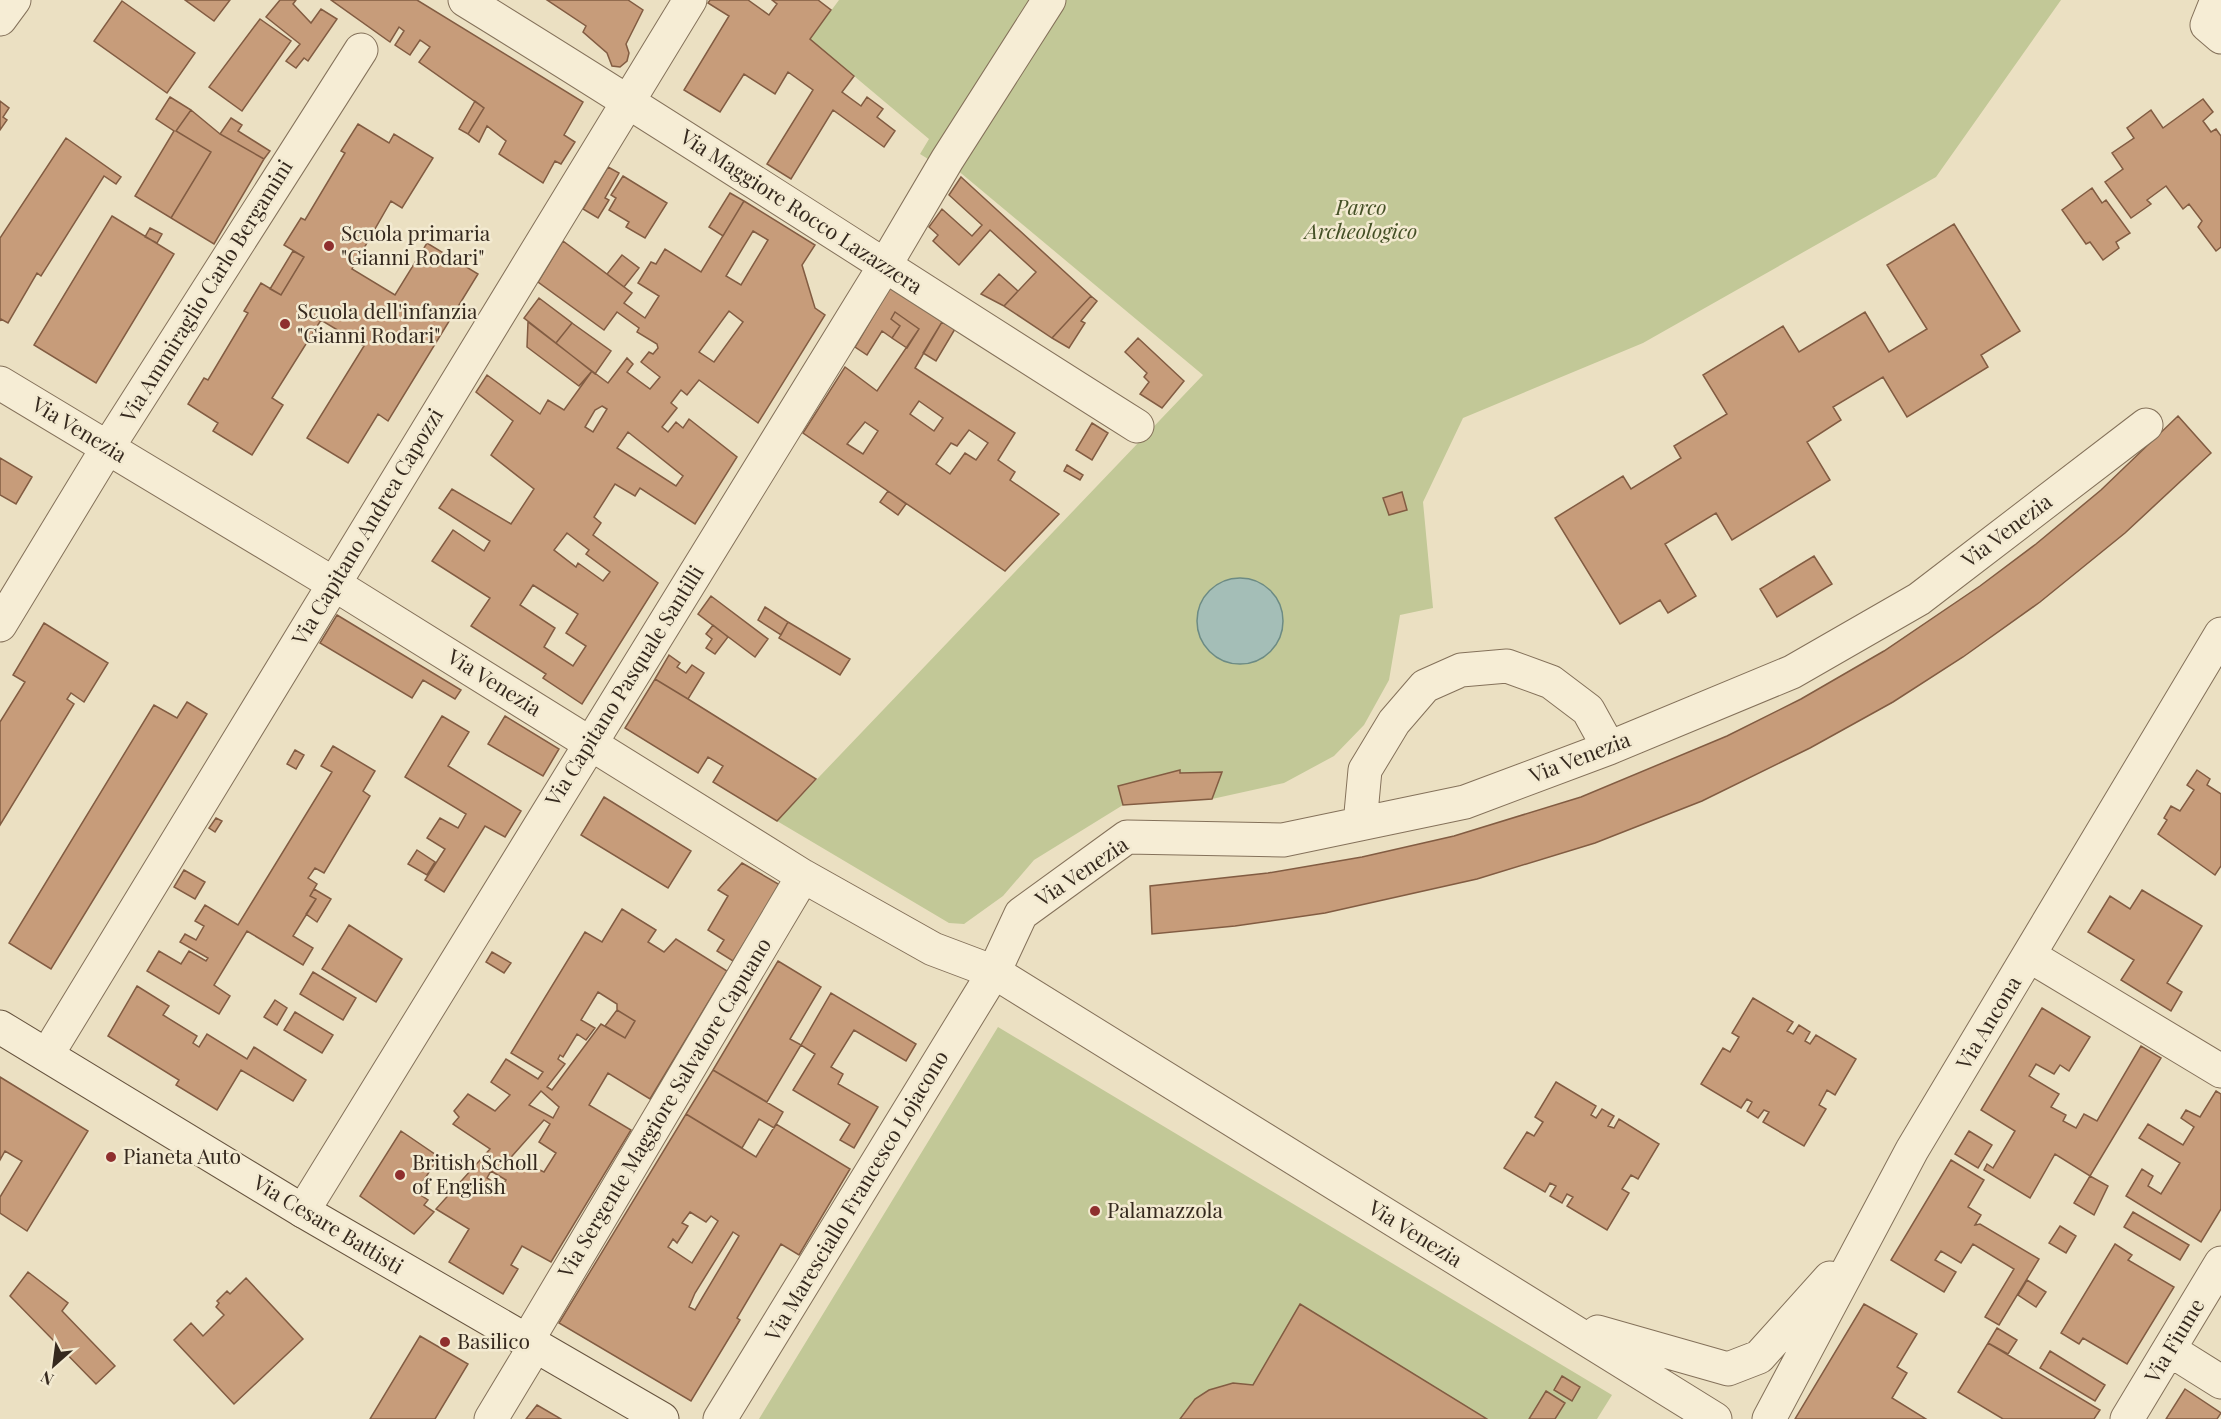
<svg xmlns="http://www.w3.org/2000/svg" width="2221" height="1419" font-family="'Playfair Display',serif">
  <rect width="100%" height="100%" fill="#ebe0c2"/>
  <!-- green -->
  <path fill="#c2c897" d="M839,0H2061L1936,177L1643,343L1463,418L1423,502L1433,608L1400,615L1389,680L1364,725L1334,756L1284,783L1212,799L1123,805L1034,860L1003,896L964,924L949,923L777,821L1203,375L956,169L952,174L920,154L929,139L810,39Z
    M998,1027L1612,1395L1597,1419H759Z"/>
  <!-- water -->
  <path fill="#a4beb7" stroke="#6c8b84" stroke-width="1.5" d="M1197 621a43 43 0 1 1 86 0a43 43 0 1 1-86 0Z"/>
  <!-- building -->
  <path fill="#c79c7a" stroke="#825c42" stroke-width="1.5" fill-rule="evenodd" d="M185,0H230L214,21Z
    M280,0H296L293,4L311,23L321,9L337,19L308,61L304,58L296,68L286,61L300,44L266,17Z
    M331,0H417L583,102L564,135L575,142L561,164L555,161L543,183L499,154L506,141L487,126L479,142L468,134L484,108L419,62L430,47L420,40L410,55L395,45L404,31L399,27L390,42Z
    M547,0H628L643,10L626,44L629,53L627,61L620,67L612,66L607,53L583,32L586,26Z
    M710,0H748L769,15L777,4L772,0H818L831,10L810,39L854,76L842,92L861,106L867,97L883,109L877,117L895,131L884,147L833,110L791,179L767,164L813,90L788,72L775,94L744,74L720,112L684,90L729,16L708,3Z
    M122,1L195,53L167,93L94,41Z
    M260,19L291,41L242,111L209,87Z
    M170,97L191,110L176,131L211,152L171,218L135,196L174,131L156,119Z
    M2203,99L2213,112L2203,121L2211,132L2216,129L2221,136V247L2216,251L2198,227L2202,221L2189,204L2183,209L2166,186L2147,200L2151,204L2131,218L2105,182L2123,169L2112,153L2134,138L2127,128L2151,110L2163,128Z
    M0,101L9,108L3,117L7,120L0,130Z
    M475,101L484,108L468,134L459,129Z
    M191,110L220,134L264,159L214,244L171,218L211,152L176,131Z
    M231,118L242,125L238,131L270,151L264,159L220,134Z
    M358,124L389,143L394,134L433,158L402,208L391,201L352,269L395,295L427,243L478,274L388,421L378,414L348,463L307,438L364,346L321,320L272,398L283,405L252,455L213,431L218,423L188,404L204,378L208,380L248,313L244,311L261,283L281,295L304,257L284,245L301,218L305,220L345,153L341,151Z
    M66,138L121,177L116,184L104,176L41,276L37,273L8,323L1,319L0,321V238Z
    M608,167L619,173L605,198L609,200L598,218L583,209Z
    M623,176L667,203L645,238L626,227L629,222L609,210L616,198L611,195Z
    M961,177L1091,296L1052,338L1004,306L1036,272L990,230L959,265L933,241L938,235L929,227L942,209L972,236L982,225L949,195Z
    M2092,188L2102,203L2106,200L2130,233L2116,242L2119,248L2103,260L2090,242L2086,244L2062,210Z
    M730,193L744,201L723,236L709,227Z
    M744,201L815,245L802,265L815,308L825,315L758,423L699,380L687,395L681,390L671,403L677,408L662,427L668,432L676,422L683,428L689,419L737,457L695,524L640,488L635,496L615,484L594,517L601,523L593,535L658,583L582,704L543,678L546,674L471,626L490,598L432,561L453,530L484,551L490,541L439,508L452,489L511,524L534,489L491,455L513,421L476,392L487,375L540,414L548,400L564,410L592,371L608,383L627,358L633,364L627,372L650,389L660,377L641,362L649,352L653,354L658,348L657,344L637,332L639,328L617,312L604,330L538,282L563,241L632,293L624,303L645,318L659,296L638,283L651,262L656,264L665,249L701,272ZM753,231L768,240L741,285L726,276ZM729,311L743,322L714,362L699,352ZM602,406L607,409L593,432L585,427L595,410ZM628,432L683,476L676,486L617,448ZM567,533L589,550L586,554L610,572L603,581L578,563L576,567L554,550ZM533,585L578,614L566,633L586,646L573,666L544,647L555,628L520,605Z
    M112,216L174,254L96,383L34,345Z
    M1954,224L2020,331L1981,355L1988,367L1907,417L1883,377L1833,407L1841,420L1807,442L1830,480L1732,540L1716,513L1665,544L1696,596L1668,613L1660,600L1620,624L1555,518L1623,476L1631,489L1681,458L1674,446L1727,414L1703,375L1783,326L1799,352L1865,312L1889,352L1927,329L1887,265Z
    M150,228L162,234L157,243L145,237Z
    M293,251L304,257L281,295L270,289Z
    M622,255L639,268L624,287L607,274Z
    M999,274L1018,291L1004,306L981,294Z
    M891,286L942,322L915,368L1015,433L998,460L1015,472L1010,480L1059,514L1005,571L803,433L845,367L877,391L919,329L895,312L891,319L900,326L892,338L882,331L867,355L855,347ZM919,401L943,418L934,431L910,414ZM865,422L878,431L863,454L847,444ZM969,430L988,443L976,460L965,453L950,474L936,464L951,443L957,446Z
    M1091,296L1097,301L1081,321L1085,323L1069,348L1052,338Z
    M539,298L572,323L556,343L524,318Z
    M895,312L919,329L907,348L892,338L900,326L891,319Z
    M528,322L592,371L579,386L527,347Z
    M942,322L955,329L936,361L923,353Z
    M572,323L611,351L595,374L556,343Z
    M1138,338L1184,381L1162,408L1140,394L1149,382L1144,377L1147,373L1125,352Z
    M2178,416L2211,453L2125,533L2040,602L1963,657L1893,702L1810,748L1702,801L1595,843L1477,879L1325,913L1235,926L1152,934L1150,886L1268,873L1362,857L1454,836L1581,797L1727,736L1801,699L1884,651L1980,586L2036,544L2101,490Z
    M1092,423L1108,433L1092,460L1076,450Z
    M0,458L32,477L16,504L0,495Z
    M1067,465L1083,475L1080,480L1064,471Z
    M888,491L906,504L898,515L880,502Z
    M1402,492L1407,510L1389,515L1383,498Z
    M1814,556L1832,584L1777,617L1760,589Z
    M711,596L768,639L755,657L698,614Z
    M765,607L788,622L781,635L758,620Z
    M337,615L461,690L455,699L423,680L412,698L320,643Z
    M788,622L850,659L840,675L779,638Z
    M44,623L108,663L84,702L71,693L67,699L74,704L0,825V722L25,682L13,675Z
    M713,625L728,637L715,654L706,648L712,639L706,634Z
    M669,655L680,663L677,667L686,673L692,665L704,673L688,699L655,679Z
    M655,679L688,699L816,779L777,821L713,782L723,766L708,757L698,773L625,728Z
    M187,702L207,714L51,969L9,943L154,705L177,718Z
    M442,716L469,732L448,766L521,811L505,837L485,826L444,892L425,880L445,849L427,838L440,818L458,828L466,814L405,777Z
    M505,716L559,749L543,776L488,744Z
    M333,746L375,771L363,791L370,796L324,873L315,868L308,878L317,884L310,896L316,899L293,936L313,948L303,965L247,931L214,985L230,996L219,1014L147,971L159,951L181,964L189,951L206,961L208,958L180,942L185,934L196,940L204,926L195,921L205,905L238,925L332,772L321,766Z
    M295,750L304,755L296,769L287,764Z
    M1180,770V773L1222,772L1212,799L1123,805L1118,786Z
    M2197,770L2210,779L2207,785L2221,794V866L2215,875L2158,834L2167,820L2164,818L2171,806L2180,811L2194,790L2187,785Z
    M604,797L691,851L668,888L581,835Z
    M216,818L222,821L215,832L209,828Z
    M417,850L435,862L427,875L408,864Z
    M742,863L780,885L733,961L717,951L724,940L708,930L728,896L718,890Z
    M184,870L205,882L195,899L174,887Z
    M314,889L331,899L317,922L306,914L316,899L310,896Z
    M2142,890L2202,926L2167,983L2182,992L2171,1011L2121,980L2134,960L2088,932L2110,896L2130,909Z
    M622,909L656,930L648,942L664,952L676,939L727,971L650,1099L608,1073L589,1105L631,1130L551,1262L522,1246L511,1265L518,1269L503,1294L449,1262L469,1229L436,1209L490,1149L453,1124L459,1117L454,1111L468,1094L495,1111L510,1095L491,1082L506,1059L538,1079L543,1072L511,1053L585,932L602,942ZM598,992L617,1004V1010L635,1021L625,1038L601,1024L552,1090L547,1087L565,1064L558,1059L560,1055L563,1057L577,1034L586,1040L595,1028L581,1020ZM541,1091L559,1107L553,1118L529,1105ZM544,1120L550,1124L539,1142L556,1153L544,1172L523,1162L518,1170L506,1163ZM491,1171L506,1180L501,1187L487,1178Z
    M349,925L402,959L376,1002L322,969Z
    M492,952L511,963L504,973L486,962Z
    M778,961L821,987L790,1039L801,1045L831,993L916,1044L906,1061L854,1030L831,1067L843,1074L838,1084L878,1107L854,1148L840,1140L850,1124L793,1090L815,1054L801,1045L767,1102L713,1070Z
    M313,972L356,998L343,1020L300,994Z
    M137,986L169,1006L163,1015L197,1036L193,1043L199,1047L207,1034L247,1059L254,1047L306,1080L293,1101L241,1070L217,1110L176,1085L179,1080L108,1036Z
    M1753,998L1793,1022L1787,1031L1793,1034L1799,1025L1810,1032L1805,1041L1810,1044L1816,1035L1856,1059L1835,1095L1827,1090L1819,1105L1826,1109L1804,1146L1763,1122L1769,1112L1764,1110L1758,1118L1747,1111L1752,1102L1747,1099L1741,1108L1701,1084L1723,1048L1730,1052L1739,1037L1732,1033Z
    M275,1000L287,1008L277,1025L264,1017Z
    M2042,1008L2090,1037L2069,1071L2060,1065L2054,1074L2036,1064L2029,1076L2059,1094L2051,1107L2066,1115L2063,1121L2076,1128L2084,1114L2097,1121L2141,1046L2161,1058L2090,1176L2055,1154L2030,1198L1984,1170L1987,1164L1993,1168L2015,1131L1981,1110Z
    M617,1010L635,1021L625,1038L605,1026Z
    M295,1012L333,1035L322,1053L284,1030Z
    M713,1070L783,1112L774,1128L759,1119L742,1148L686,1114Z
    M0,1077L88,1131L27,1231L0,1213V1197L22,1161L5,1151L0,1160Z
    M1556,1082L1596,1106L1591,1115L1596,1118L1602,1109L1614,1116L1608,1126L1614,1128L1619,1119L1659,1144L1638,1179L1631,1175L1622,1189L1629,1193L1607,1230L1567,1206L1573,1197L1567,1194L1562,1203L1550,1196L1556,1186L1550,1183L1545,1192L1504,1168L1527,1132L1534,1136L1543,1122L1535,1117Z
    M2216,1091L2221,1094V1209L2201,1242L2126,1196L2142,1169L2153,1176L2148,1186L2161,1194L2180,1163L2139,1138L2148,1124L2183,1145L2194,1127L2181,1118L2186,1110L2200,1117Z
    M686,1114L756,1157L776,1124L850,1169L799,1255L781,1244L737,1318L740,1320L691,1401L559,1323ZM690,1212L706,1222L711,1216L718,1221L692,1263L668,1247L673,1239L677,1243L688,1226L682,1223ZM733,1232L739,1236L695,1310L689,1307L695,1293Z
    M401,1131L439,1157L416,1192L428,1200L424,1205L434,1212L414,1234L360,1196Z
    M1969,1131L1992,1145L1978,1168L1955,1154Z
    M1951,1160L1984,1180L1968,1207L1981,1215L1975,1225L1980,1224L2039,1259L1999,1325L1985,1317L2014,1269L1973,1244L1961,1263L1941,1251L1935,1260L1956,1272L1944,1292L1891,1260Z
    M2090,1176L2108,1186L2094,1215L2074,1203Z
    M2133,1212L2189,1245L2180,1260L2124,1227Z
    M2060,1226L2076,1236L2066,1253L2049,1243Z
    M2115,1244L2132,1255L2128,1260L2174,1287L2127,1364L2083,1338L2079,1344L2061,1333Z
    M28,1272L68,1303L62,1311L115,1366L96,1384L10,1296Z
    M246,1278L303,1339L234,1404L174,1340L191,1323L203,1336L224,1315L216,1307L219,1303L217,1301L227,1291L230,1294Z
    M2027,1280L2046,1292L2036,1307L2018,1295Z
    M1300,1304L1487,1419H1180L1195,1399L1209,1390L1233,1383L1253,1385Z
    M1864,1304L1917,1334L1897,1367L1907,1373L1892,1398L1926,1419H1795Z
    M1997,1328L2017,1340L2008,1354L1988,1343Z
    M420,1336L468,1364L435,1419H370Z
    M1988,1343L2100,1410L2094,1419H2003L1958,1392Z
    M2050,1351L2105,1385L2095,1401L2040,1368Z
    M1562,1376L1580,1387L1572,1401L1554,1390Z
    M2185,1389L2221,1413L2217,1419H2166Z
    M1546,1391L1565,1403L1555,1419H1529Z
    M537,1405L561,1419H526Z"/>
  <g fill="none" stroke-linecap="round" stroke-linejoin="round">
    <!-- street casing -->
    <g stroke="#84715a" stroke-width="35">
      <path id="street" d="M465,0C691,139 913,285 1137,426
        M2217,0L2207,25L2221,37
        M0,19L14,0
        M0,383L334,584L803,876L933,949L994,972L1715,1419
        M0,625L108,447L361,50
        M1360,824L1365,770L1394,722L1425,686L1461,670L1507,666L1551,682L1588,710L1609,748
        M2030,956L2221,1071
        M47,1055L690,0
        M303,1211L884,267L947,160L1049,0
        M1598,1332L1728,1369L1759,1357L1830,1278
        M527,1341L803,876
        M2170,1350L2221,1382
        M491,1419L535,1346
        M720,1419L994,972L1021,914L1127,837L1283,840L1465,802L1609,748L1792,672L1919,599L2146,425
        M1769,1419L1912,1150L2221,634
        M2127,1419L2221,1263"/>
    </g>
    <!-- secondary casing -->
    <g stroke="#66533e" stroke-width="35">
      <path id="secondary" d="M0,1027L303,1211L662,1419"/>
    </g>
    <!-- street -->
    <use href="#street" stroke="#f6edd5" stroke-width="33"/>
    <!-- secondary -->
    <use href="#secondary" stroke="#f6edd5" stroke-width="33"/>
  </g>
  <!-- markers -->
  <g fill="#8f2f2e" stroke="#f3ead1" stroke-width="2">
    <circle cx="329" cy="246" r="6"/>
    <circle cx="285" cy="324" r="6"/>
    <circle cx="111" cy="1157" r="6"/>
    <circle cx="400" cy="1175" r="6"/>
    <circle cx="1095" cy="1211" r="6"/>
    <circle cx="445" cy="1342" r="6"/>
  </g>
  <g text-anchor="middle" stroke-width="5" stroke-linejoin="round" paint-order="stroke">
    <!-- park labels -->
    <g font-size="21" font-style="italic" fill="#445026" stroke="#f3ead1">
      <text x="1361" y="215">Parco<tspan x="1361" dy="24">Archeologico</tspan></text>
    </g>
    <!-- street labels -->
    <g font-size="21" fill="#35291e" stroke="#f3ead1">
      <text transform="translate(801 212) rotate(33)" y="7">Via Maggiore Rocco Lazazzera</text>
      <text transform="translate(207 291) rotate(-58)" y="7">Via Ammiraglio Carlo Bergamini</text>
      <text transform="translate(79 430) rotate(31)" y="7">Via Venezia</text>
      <text transform="translate(368 527) rotate(-59)" y="7">Via Capitano Andrea Capozzi</text>
      <text transform="translate(2007 531) rotate(-37)" y="7">Via Venezia</text>
      <text transform="translate(494 683) rotate(32)" y="7">Via Venezia</text>
      <text transform="translate(625 686) rotate(-58)" y="7">Via Capitano Pasquale Santilli</text>
      <text transform="translate(1580 758) rotate(-21)" y="7">Via Venezia</text>
      <text transform="translate(1082 872) rotate(-34)" y="7">Via Venezia</text>
      <text transform="translate(1989 1023) rotate(-59)" y="7">Via Ancona</text>
      <text transform="translate(665 1108) rotate(-59)" y="7">Via Sergente Maggiore Salvatore Capuano</text>
      <text transform="translate(857 1196) rotate(-59)" y="7">Via Maresciallo Francesco Lojacono</text>
      <text transform="translate(328 1225) rotate(31)" y="7">Via Cesare Battisti</text>
      <text transform="translate(1415 1234) rotate(32)" y="7">Via Venezia</text>
      <text transform="translate(2175 1341) rotate(-59)" y="7">Via Fiume</text>
    </g>
    <!-- poi labels -->
    <g font-size="21" fill="#35291e" stroke="#f3ead1" text-anchor="start">
      <text x="341" y="241">Scuola primaria<tspan x="341" dy="24">"Gianni Rodari"</tspan></text>
      <text x="297" y="319">Scuola dell'infanzia<tspan x="297" dy="24">"Gianni Rodari"</tspan></text>
      <text x="123" y="1164">Pianeta Auto</text>
      <text x="412" y="1170">British Scholl<tspan x="412" dy="24">of English</tspan></text>
      <text x="1107" y="1218">Palamazzola</text>
      <text x="457" y="1349">Basilico</text>
    </g>
  </g>
  <!-- north arrow -->
  <g transform="translate(54 1365) rotate(208)" stroke="#f3ead1" stroke-width="4.5" paint-order="stroke">
  <path d="M0-4.5L10 22L0 15L-10 22Z" fill="#35291e"/>
  <text y="-9" font-size="16" font-weight="bold" text-anchor="middle" fill="#35291e">N</text>
  </g>
</svg>
